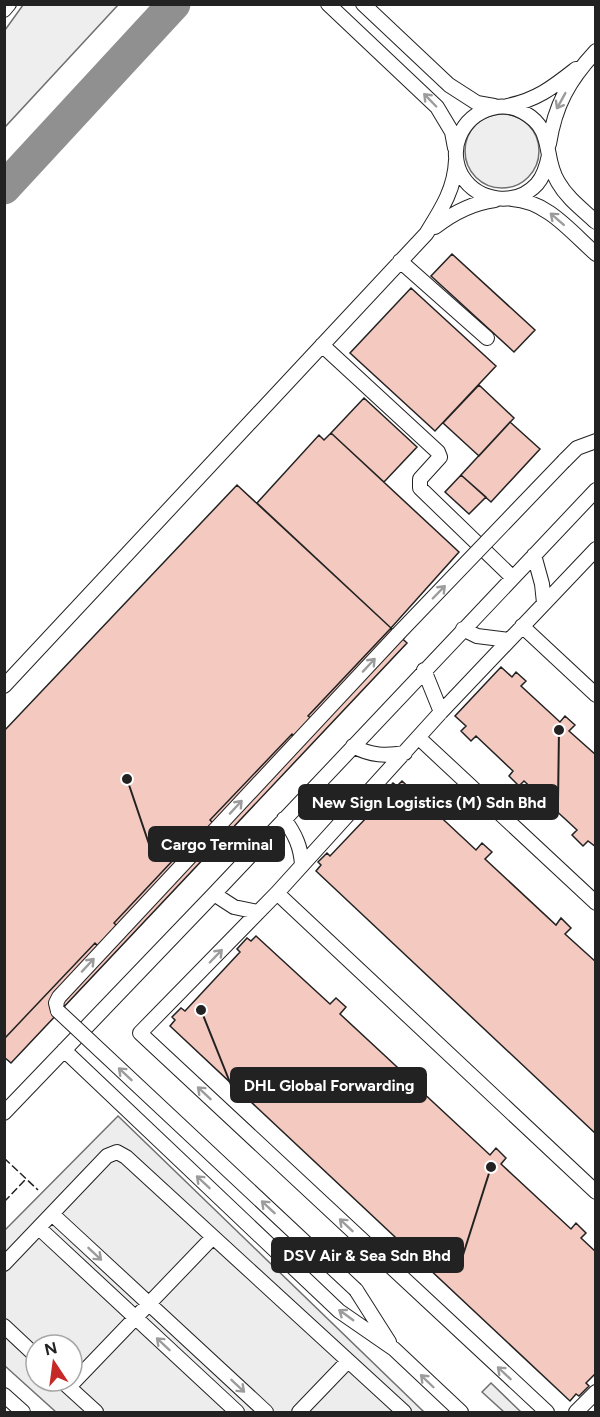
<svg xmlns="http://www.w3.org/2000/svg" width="600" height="1417" font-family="Figtree,sans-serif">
  <rect width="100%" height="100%" fill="#fff"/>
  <!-- green -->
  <path fill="#eee" stroke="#6f6f6f" stroke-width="1.5" d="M23,5H118L5,127V30Z
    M465 151a37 37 0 1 1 74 0a37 37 0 1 1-74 0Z"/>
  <!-- parking -->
  <path fill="#ededed" stroke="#6f6f6f" stroke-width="1.5" fill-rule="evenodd" d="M118,1116L424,1412H56L5,1366L4,1231ZM36,1345H72V1381H36Z
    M491,1383L521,1412H504L482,1392Z"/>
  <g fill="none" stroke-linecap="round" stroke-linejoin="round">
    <!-- taxiway -->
    <path stroke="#909090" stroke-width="33" d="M4,188L174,4"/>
  </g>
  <!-- building -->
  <path fill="#f3c9c0" stroke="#222" stroke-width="1.5" d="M452,254L535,330L514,352L431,276Z
    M411,288L496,366L435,431L350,353Z
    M479,385L514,418L479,456L443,423Z
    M364,398L417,447L384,482L331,433Z
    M510,422L540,449L491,502L461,475Z
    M331,433L459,552L391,628L257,503L319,435L324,440Z
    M461,475L486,497L469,514L445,492Z
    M237,485L391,628L308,716L312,719L295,737L292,734L210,820L214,824L196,843L192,840L114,923L118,927L99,947L95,943L4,1039V731Z
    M391,628L407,643L11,1063L4,1057V1039L95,943L99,947L118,927L114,923L192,840L196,843L214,824L210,820L292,734L295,737L312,719L308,716Z
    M501,667L512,677L516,672L526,681L521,686L560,722L565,716L575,725L569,731L596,755V847L588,841L583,846L572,835L577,830L524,781L519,786L509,776L513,771L476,736L471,741L461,731L466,726L455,716Z
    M402,781L476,850L482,843L492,852L485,859L556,925L561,918L571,928L565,934L596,962V1134L316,871L321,865L318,862L327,853L330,856L386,797L383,794L393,783L397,786Z
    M256,936L330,1004L336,998L346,1007L340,1014L410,1079L416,1073L426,1082L419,1089L490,1155L496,1148L506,1158L501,1164L571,1229L576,1223L586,1233L581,1238L596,1252V1373L586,1383L589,1386L579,1396L576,1394L570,1401L170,1026L175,1020L172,1017L181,1008L185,1011L240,952L237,949L247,938L251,941Z"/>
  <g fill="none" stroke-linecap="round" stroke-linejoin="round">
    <!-- minor casing -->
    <g stroke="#222" stroke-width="16">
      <path id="minor" d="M328,4L437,107L452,132L455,148
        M363,4L449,85L477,103L494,106
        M4,10L9,4
        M507,106C537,100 553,87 576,69
        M549,144C555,105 569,80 596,51
        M549,155C547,165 544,176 537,184C516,207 478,202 462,176C455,164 454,149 459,137C465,122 477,112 492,108C502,105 514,107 523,112C556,130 542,156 558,182C567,198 582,209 596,222
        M512,199C547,201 571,232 596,254
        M435,227C453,213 472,203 495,200
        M400,261L487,338
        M322,345L438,452L440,457L420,479V488L512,577
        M564,461L577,448L596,441
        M534,555L542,584L544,603
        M522,626L596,695
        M463,629L477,636L509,640
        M424,670L441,712
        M4,686L426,234C441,210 455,189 456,160
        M419,738L596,903
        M353,746C371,756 386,756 405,753
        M284,819C295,834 301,847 302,865
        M277,893L596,1192
        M214,894L234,907L258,912
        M58,1011L56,1003L59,997L398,634
        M64,1050L339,1311L394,1349L461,1412
        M4,1113L214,894L596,490
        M52,1214L266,1412
        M39,1228L237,1412
        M4,1264L107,1156L117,1152L126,1157L404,1412
        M356,1290L389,1342
        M4,1326L36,1356
        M62,1381L96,1412
        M69,1387L213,1237
        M4,1395L23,1412
        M299,1412L348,1361
        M547,1412L140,1033L277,893L441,712L596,549
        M576,1412L596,1392"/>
    </g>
    <!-- minor -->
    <use href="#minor" stroke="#fff" stroke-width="14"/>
    <!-- minor-bridge casing -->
    <g stroke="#222" stroke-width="16" stroke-linecap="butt">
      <path id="minor-bridge" d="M398,634L564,461
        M58,1011L356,1290"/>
    </g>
    <!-- minor-bridge -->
    <use href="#minor-bridge" stroke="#fff" stroke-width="14"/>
    <!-- fence -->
    <path stroke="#222" stroke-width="1.5" stroke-dasharray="8 3" stroke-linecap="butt" d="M4,1158L38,1190
      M4,1202L26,1179"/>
  </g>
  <!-- one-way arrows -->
  <defs><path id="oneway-shaft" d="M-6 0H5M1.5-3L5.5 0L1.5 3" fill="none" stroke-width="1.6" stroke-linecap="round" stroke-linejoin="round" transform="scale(1.5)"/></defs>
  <g stroke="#9c9c9c">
    <use href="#oneway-shaft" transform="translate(430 100) rotate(-134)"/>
    <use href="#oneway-shaft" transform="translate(561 101) rotate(119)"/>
    <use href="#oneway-shaft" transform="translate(557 219) rotate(-139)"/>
    <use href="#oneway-shaft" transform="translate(439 592) rotate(-46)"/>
    <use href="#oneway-shaft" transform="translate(369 665) rotate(-47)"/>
    <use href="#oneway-shaft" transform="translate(236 807) rotate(-47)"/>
    <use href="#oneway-shaft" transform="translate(216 956) rotate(-46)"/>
    <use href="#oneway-shaft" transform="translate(88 965) rotate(-47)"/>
    <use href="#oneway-shaft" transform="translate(125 1074) rotate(-137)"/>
    <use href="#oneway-shaft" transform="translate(204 1093) rotate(-137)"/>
    <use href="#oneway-shaft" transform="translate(203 1182) rotate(-137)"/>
    <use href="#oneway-shaft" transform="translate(268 1207) rotate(-137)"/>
    <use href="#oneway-shaft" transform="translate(346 1225) rotate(-137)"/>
    <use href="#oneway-shaft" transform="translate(95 1254) rotate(43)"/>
    <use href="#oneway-shaft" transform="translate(346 1315) rotate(-144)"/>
    <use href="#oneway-shaft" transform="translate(163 1344) rotate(-137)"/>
    <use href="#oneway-shaft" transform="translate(504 1373) rotate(-137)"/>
    <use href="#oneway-shaft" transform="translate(427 1381) rotate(-136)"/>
    <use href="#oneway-shaft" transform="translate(238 1386) rotate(43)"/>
  </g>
  <!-- callouts -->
  <path fill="none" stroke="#222" stroke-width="2" d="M559 730L558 802M127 779L149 844M201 1010L231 1085M491 1167L463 1255"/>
  <g fill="#222" stroke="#fff" stroke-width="2">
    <circle cx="559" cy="730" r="6"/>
    <circle cx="127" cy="779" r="6"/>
    <circle cx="201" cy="1010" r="6"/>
    <circle cx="491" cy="1167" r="6"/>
  </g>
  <g fill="#222" stroke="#222" stroke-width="2">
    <rect x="299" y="785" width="259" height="34" rx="6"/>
    <rect x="149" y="827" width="135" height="34" rx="6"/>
    <rect x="231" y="1068" width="195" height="34" rx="6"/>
    <rect x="272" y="1238" width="191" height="34" rx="6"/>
  </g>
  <g font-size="16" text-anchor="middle" font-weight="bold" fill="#fff">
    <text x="429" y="808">New Sign Logistics (M) Sdn Bhd</text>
    <text x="217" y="850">Cargo Terminal</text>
    <text x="329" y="1091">DHL Global Forwarding</text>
    <text x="367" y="1261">DSV Air &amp; Sea Sdn Bhd</text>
  </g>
  <!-- border -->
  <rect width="600" height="1417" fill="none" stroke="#222222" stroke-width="12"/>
  <!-- north arrow -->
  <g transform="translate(54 1363) rotate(347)"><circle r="28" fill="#ffffff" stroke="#a7a7a7" stroke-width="1.5"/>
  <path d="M0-4.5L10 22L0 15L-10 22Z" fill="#c62828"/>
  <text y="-9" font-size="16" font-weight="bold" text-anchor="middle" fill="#222222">N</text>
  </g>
</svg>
